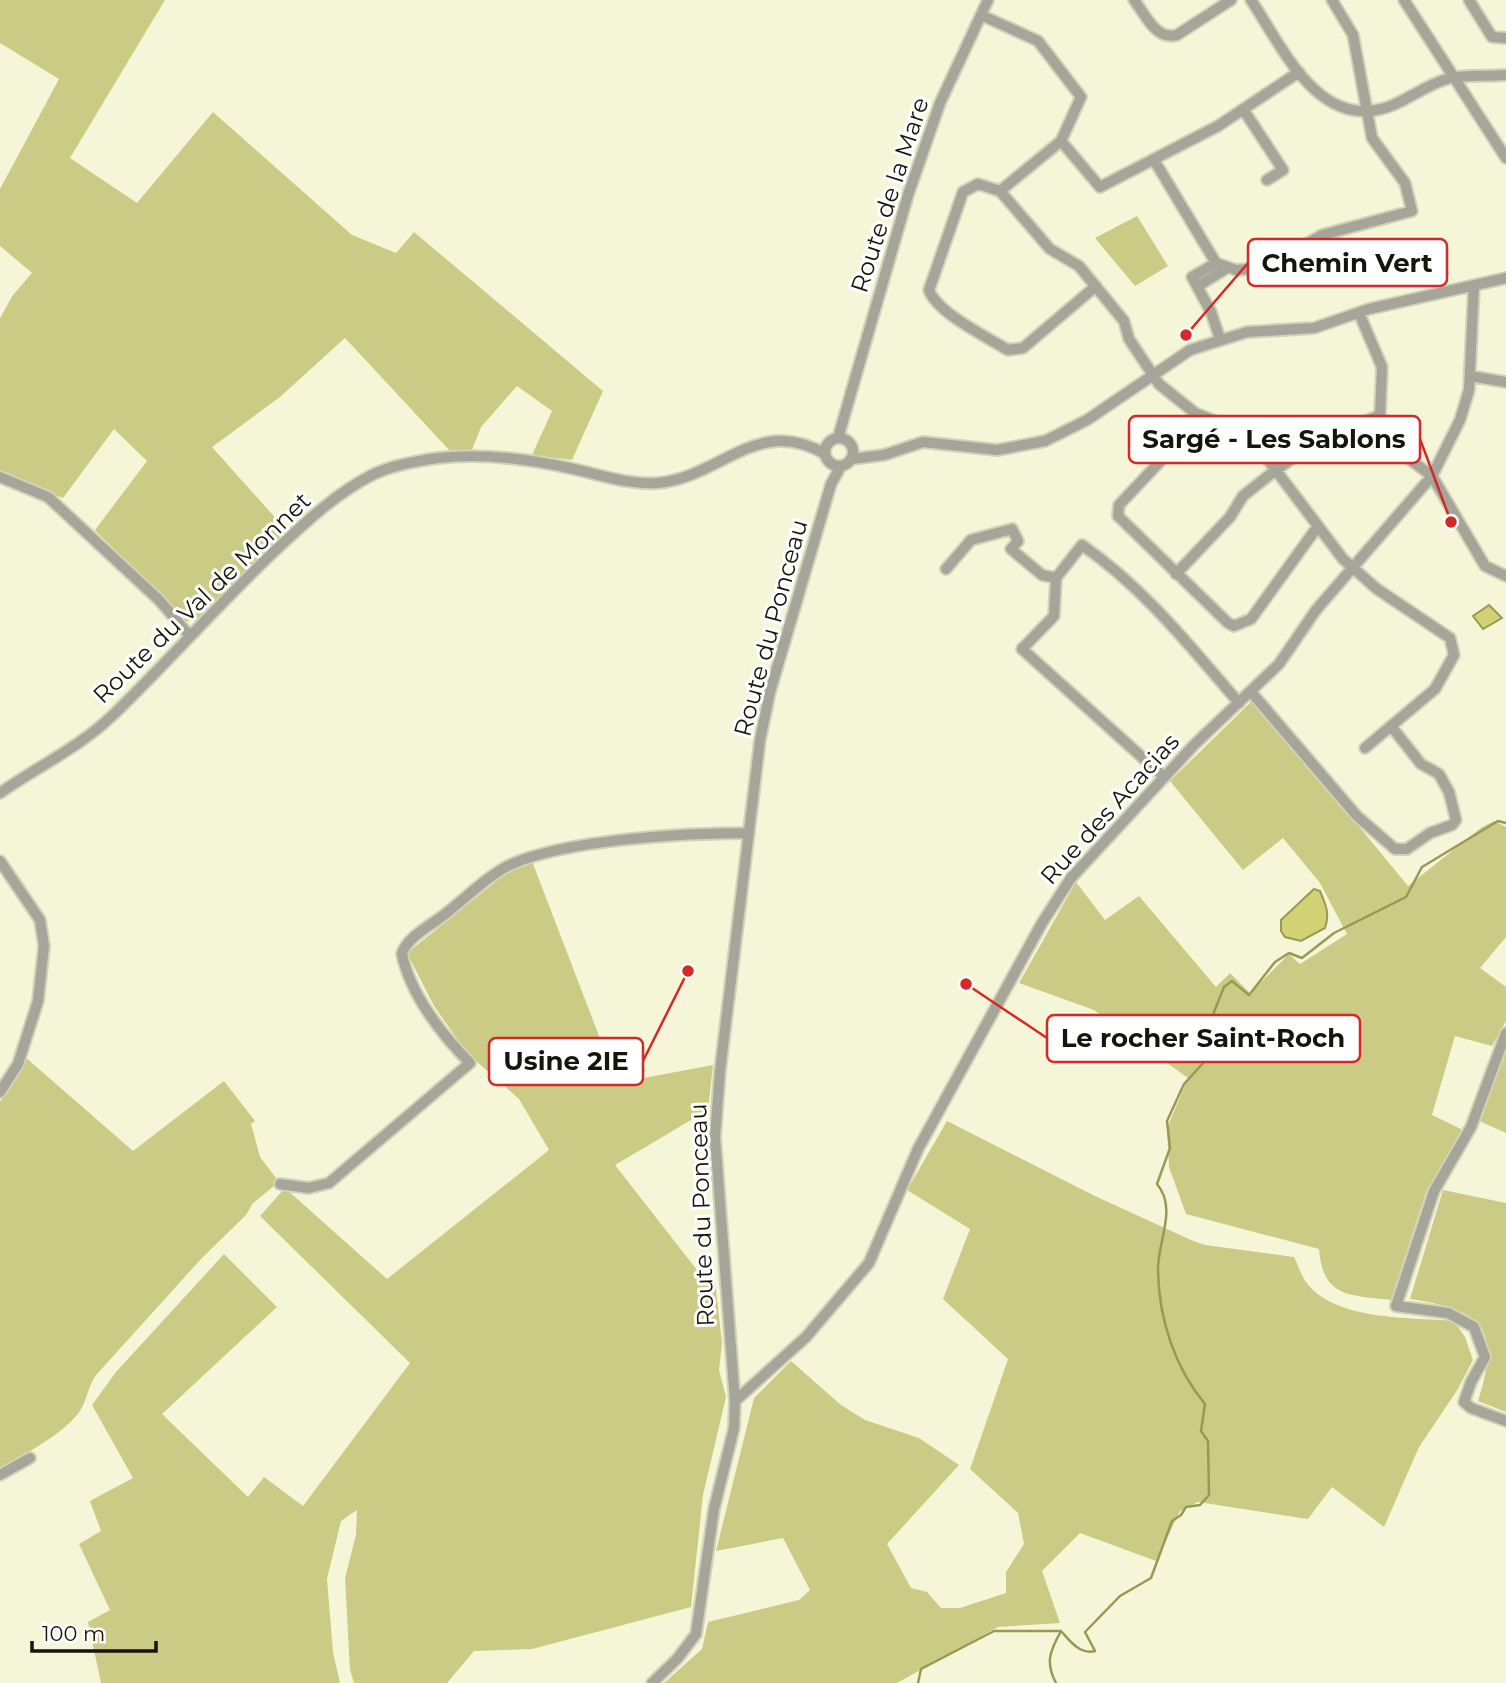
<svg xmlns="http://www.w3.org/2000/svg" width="1506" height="1683" font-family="Montserrat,sans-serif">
  <rect width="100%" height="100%" fill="#f5f6d8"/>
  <!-- green -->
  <path fill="#cbcb86" d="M0,0H165L70,158L137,203L213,112L352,235L396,253L414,232L603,391L572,460L532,455L552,411L517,386L481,427L472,450L451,452L345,338L280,397L212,447L288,532L195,621H185L95,530L147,461L114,429L63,498L0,474V318L13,295L32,273L0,246V189L59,79L0,43Z
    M1137,216L1168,266L1135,286L1095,238Z
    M1254,699L1408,886L1482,827L1494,821L1506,827V937L1480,968L1506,987V1021L1492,1046L1455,1036L1432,1115L1463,1130L1426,1192L1391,1300C1349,1295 1323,1298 1319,1249L1186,1214L1169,1167L1167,1128L1188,1078L1094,1010L1019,983L1076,882L1105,920L1139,896L1216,987L1230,973L1250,993L1289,954L1300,964L1347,934L1320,883L1283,838L1243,870L1170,781Z
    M532,861L617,1083L713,1065L708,1110L615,1165L704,1279L715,1281L722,1343L719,1370L726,1397L703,1495L691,1607L532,1649L474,1651L447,1683H354L350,1670L345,1578L356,1535L357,1510L341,1521L327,1579L333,1652L340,1683H101L88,1622L110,1610L79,1544L101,1531L90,1501L133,1478L92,1405L116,1372L224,1254L277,1307L162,1414L248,1497L264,1477L303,1506L410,1363L260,1216L285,1188L387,1279L549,1150L519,1099L467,1053L434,1006L407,953L508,872Z
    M1506,1050V1133L1479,1121Z
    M24,1056L133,1151L224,1081L255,1121L251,1124L260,1157L279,1182L253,1203L246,1215L201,1259L97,1374C88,1385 88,1397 81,1409C69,1431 22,1456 0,1468V1102Z
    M947,1121L1095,1196L1191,1240L1205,1245L1294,1257C1298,1265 1301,1275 1306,1282C1334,1321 1410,1317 1454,1321L1465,1337L1473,1360L1458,1389L1419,1447L1384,1527L1332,1487L1308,1519L1198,1502L1180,1511L1156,1561L1080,1533L1042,1571L1060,1623L998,1627L897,1683H664L702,1649L708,1622L799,1600L810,1590L783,1538L716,1551L754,1398L791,1361L841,1405L865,1420L919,1438L959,1465L887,1544L911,1588L927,1592L941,1608H960L1006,1593V1572L1024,1544L1018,1513L970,1469L1008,1359L943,1299L970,1229L907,1190Z
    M1443,1190L1506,1203V1412L1478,1401C1501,1328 1484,1310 1410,1299Z"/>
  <!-- water -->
  <path fill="#d2d174" stroke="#999954" stroke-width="2" d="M1489,605L1502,618L1483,629L1473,616Z
    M1314,889L1320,891C1326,905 1330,914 1325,928L1301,941L1285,937L1281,931V920Z"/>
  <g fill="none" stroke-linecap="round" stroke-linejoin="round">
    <!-- stream -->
    <path stroke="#999954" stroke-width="2.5" d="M918,1683L921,1669L994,1631H1061C1070,1641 1080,1655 1095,1651L1085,1632L1120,1596L1151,1578L1172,1521L1181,1515L1186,1507L1200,1505L1209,1495L1208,1441L1201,1431L1205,1404C1175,1368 1159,1320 1158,1271C1157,1242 1178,1209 1157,1184L1170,1148L1167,1121L1184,1084L1207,1059L1214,1012L1224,987L1232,981L1249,995L1275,962L1289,953L1302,958L1334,933L1406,897L1422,867L1432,861L1498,821L1506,823
      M1056,1683C1045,1662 1050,1651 1061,1631"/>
    <!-- minor casing -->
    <g stroke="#d1d2b7" stroke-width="14">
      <path id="minor" d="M1134,0C1145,14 1156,41 1177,35L1231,0
        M1251,0C1282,46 1318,131 1388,107C1408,100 1426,85 1447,79C1464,74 1487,77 1506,75
        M1404,0L1506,158
        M1469,0L1492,37L1506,38
        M981,15L1038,41L1081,97L1061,141L1000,191
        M1243,109L1283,170L1267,180
        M1061,141L1100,187L1218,126L1299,72
        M1154,160L1216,263L1236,270L1265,268L1322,235L1412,211L1405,183L1372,138L1353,35L1332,0
        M1216,263L1192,277L1211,312L1220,339
        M1096,286L1023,348L1008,350C987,337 937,313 929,290L963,192L978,184L1000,191L1050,249L1079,266L1124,321L1129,339L1159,384L1195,413L1237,430L1256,444L1343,559L1377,589L1450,638L1454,655L1435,689L1365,748
        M1198,286L1227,268
        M1359,313L1382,367L1380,415L1396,449L1432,476L1485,566L1506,576
        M1470,376L1506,382
        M1203,416L1119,505L1118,516L1228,623L1234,626L1251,619L1318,526
        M838,438L908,195L940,103L988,0
        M825 452a14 14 0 1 1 28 0a14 14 0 1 1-28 0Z
        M851,459L884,455L923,442L997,450L1045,441L1087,420L1190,350L1247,332L1314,328L1369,309L1506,278
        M0,477L48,497L159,600L190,636
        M946,569L971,540L1012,529L1018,541L1011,549L1042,575L1056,578
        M1176,574L1230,517L1243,496L1277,469L1317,442L1380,415
        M1251,692L1357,816L1395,849H1407L1430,833L1452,825L1456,820L1449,792L1439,774L1421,764L1391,726
        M1164,777L1022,649L1054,616L1056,578L1082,545C1144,588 1190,646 1239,703
        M0,793C37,767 80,747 113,715C170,660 222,600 280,546C308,520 337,493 372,475C392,465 416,461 438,458C480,453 528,459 569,468C598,474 627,485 657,483C720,478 758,414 825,454
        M0,861L40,920L44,946L38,1001L18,1064L0,1092
        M1506,1033L1471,1127L1434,1191L1396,1306L1448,1313L1474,1327L1485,1357L1471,1382L1464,1402L1471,1408L1506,1421
        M280,1184L309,1188L329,1183L470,1063C442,1035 410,994 402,954C406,938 431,925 444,915C465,899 488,875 512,864C569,839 687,833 749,833
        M735,1401L806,1337L869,1263L918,1149L1042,923L1071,878L1194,745L1279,664L1316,610L1432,476L1460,420L1469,390L1474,285
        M0,1475L30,1458
        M652,1683L677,1659L696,1634L714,1509L734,1428L735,1401L715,1137L720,1071L760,740L770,692L831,484L841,466"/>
    </g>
    <!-- minor -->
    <use href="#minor" stroke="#a5a699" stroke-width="10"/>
  </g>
  <g text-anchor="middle" stroke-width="6" stroke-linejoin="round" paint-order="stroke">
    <!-- street labels -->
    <g font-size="24" fill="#15150b" stroke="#fff">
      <text transform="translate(890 195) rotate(-72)" y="8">Route de la Mare</text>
      <text transform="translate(202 598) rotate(-44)" y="8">Route du Val de Monnet</text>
      <text transform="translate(771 628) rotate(-75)" y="8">Route du Ponceau</text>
      <text transform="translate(1110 809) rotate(-48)" y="8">Rue des Acacias</text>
      <text transform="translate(702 1215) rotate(-92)" y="8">Route du Ponceau</text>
    </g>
  </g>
  <!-- callouts -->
  <path fill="none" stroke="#d62828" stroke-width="2.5" d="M1186 335L1248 263M1451 522L1420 439M966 984L1047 1038M688 971L643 1061"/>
  <g fill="#d62828" stroke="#fff" stroke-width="2.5">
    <circle cx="1186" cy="335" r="7"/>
    <circle cx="1451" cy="522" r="7"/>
    <circle cx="966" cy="984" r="7"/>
    <circle cx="688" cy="971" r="7"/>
  </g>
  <g fill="#fff" stroke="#d62828" stroke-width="2.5">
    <rect x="1248" y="239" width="199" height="47" rx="7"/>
    <rect x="1129" y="416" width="291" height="47" rx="7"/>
    <rect x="1047" y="1015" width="313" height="47" rx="7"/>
    <rect x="489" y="1038" width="154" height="47" rx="7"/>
  </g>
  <g font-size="26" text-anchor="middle" font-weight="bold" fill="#15150b">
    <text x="1347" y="272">Chemin Vert</text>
    <text x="1274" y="448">Sargé - Les Sablons</text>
    <text x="1203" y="1047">Le rocher Saint-Roch</text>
    <text x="566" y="1070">Usine 2IE</text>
  </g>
  <!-- scale -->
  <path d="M32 1641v10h124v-10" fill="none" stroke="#15150b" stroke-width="3.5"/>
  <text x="42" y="1641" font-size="21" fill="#15150b" stroke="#ffffff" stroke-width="5" paint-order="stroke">100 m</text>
</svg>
